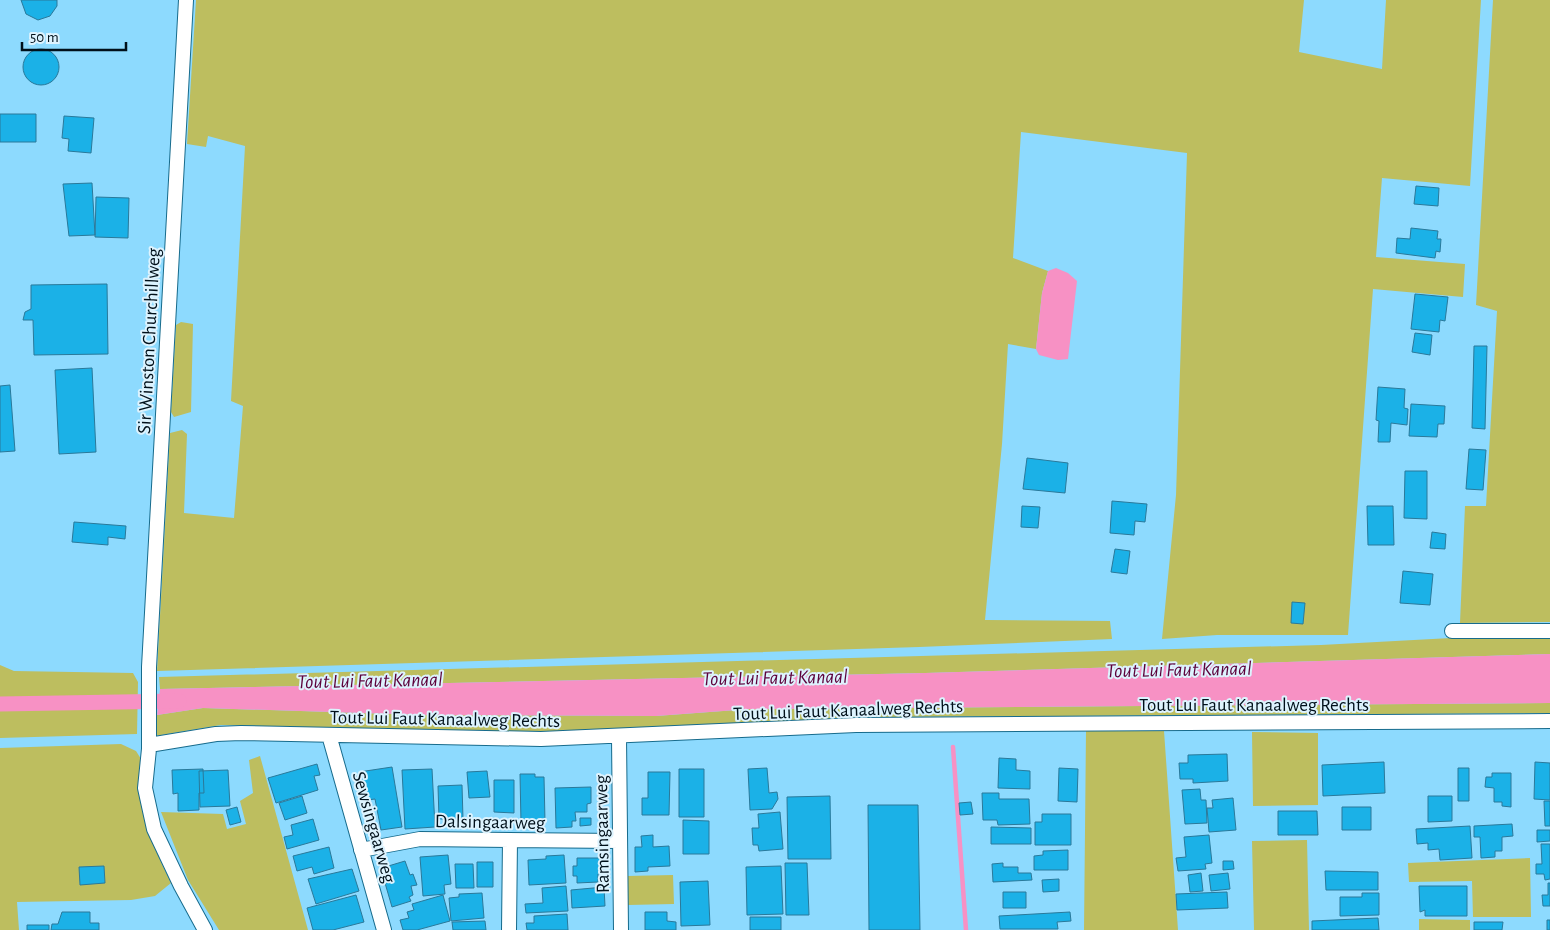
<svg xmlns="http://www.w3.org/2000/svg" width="1550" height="930" font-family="'Alegreya Sans',sans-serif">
  <rect width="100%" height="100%" fill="#8ddafe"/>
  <!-- green -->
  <path fill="#bdbe5f" d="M196,0H1304L1299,52L1382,69L1386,0H1481L1470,186L1382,178L1376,257L1465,264L1463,297L1373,289L1348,635H1217L1162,639L1176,495L1187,153L1021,132L1013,258L1048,271L1042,293L1036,349L1008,344L1002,444L985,620L1110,621L1112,639L919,647L157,671L170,433L182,430L187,434L184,513L234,518L243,406L231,401L245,146L208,136L206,147L187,144Z
    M1493,0H1550V622L1460,623L1465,506H1486L1497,311L1476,305Z
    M181,322L193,324L191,412L174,417L171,412L176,325Z
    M1550,637V654L925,673L160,689L159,677L1321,645L1451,638Z
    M0,665L14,671L133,673L138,682L137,734L0,738Z
    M1550,703V713L877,717L555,733L221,725L155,736L157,715L203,708L424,715L656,716L750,709Z
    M1086,731H1164L1178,930H1084Z
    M1252,732L1318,733V805L1253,806Z
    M121,744L136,751L141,759C133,805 152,843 171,883L155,896L131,900L17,902L19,930H0V748Z
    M260,756L308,930H219L188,880L161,812L223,814L227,829L246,824L240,801L253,793L249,760Z
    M1307,840L1309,930H1254L1252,841Z
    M1530,858L1531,917H1473L1472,881L1409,882L1408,863Z
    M673,875L674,904L628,905L627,876Z
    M1419,919L1470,920V930H1419Z"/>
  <!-- water -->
  <path fill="#f791c4" d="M1056,268L1068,273L1077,281L1068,359L1058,360L1039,355L1036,349L1042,293L1048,271Z
    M1550,654V703L750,709L656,716L424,715L203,708L157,715L160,689L925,673Z"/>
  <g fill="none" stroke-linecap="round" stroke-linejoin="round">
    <!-- stream -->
    <path stroke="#f791c4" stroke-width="4.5" d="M953,747L966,930"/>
    <!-- canal -->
    <path stroke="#f791c4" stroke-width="15" d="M0,704L179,701"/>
  </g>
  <!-- building -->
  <path fill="#1bb1e7" stroke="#2a799a" d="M21,0H57V6L50,16L38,20L26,14Z
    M23 67a18 18 0 1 1 36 0a18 18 0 1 1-36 0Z
    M0,114H36V142H0Z
    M64,116L94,118L91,153L68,151L69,139L62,138Z
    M92,183L95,235L69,236L63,184Z
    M1416,186L1439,188L1438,206L1414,204Z
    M96,197L129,198L128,238L95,237Z
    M1411,228L1438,231L1437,239H1441L1440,252L1436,251L1435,258L1396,253L1397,238L1410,239Z
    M107,284L108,354L34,355L33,320H23L25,312L31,309V285Z
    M1415,294L1448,297L1445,321L1440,320L1439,332L1411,329Z
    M1415,333L1432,335L1430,355L1412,352Z
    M1474,346H1487L1485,429L1472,428Z
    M92,368L96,452L59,454L55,370Z
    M10,385L15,451L0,452V386Z
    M1378,387L1405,389L1404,408L1408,409L1407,425L1391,423L1390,442H1378L1379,421L1376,420Z
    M1411,404L1445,406L1444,424H1438L1437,437L1409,436Z
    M1469,449L1486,450L1483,490L1466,489Z
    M1027,458L1068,463L1065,493L1023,489Z
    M1405,471H1427V519L1404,518Z
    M1112,501L1147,504L1145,522L1135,521L1134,535L1110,533Z
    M1022,506L1040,507L1038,528L1021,527Z
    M1367,506H1393L1394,545H1368Z
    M74,522L126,526L125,539L108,537V545L72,542Z
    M1432,532L1446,534L1445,549L1430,548Z
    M1115,549L1130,551L1127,574L1111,572Z
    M1403,571L1433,574L1430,605L1400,603Z
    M1292,602L1305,603L1303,624L1291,623Z
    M1227,754L1228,781L1193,783V779H1180L1179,763H1188V755Z
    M999,758L1016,759V770L1030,771V789L998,788Z
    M1384,762L1385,793L1323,796L1322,765Z
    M1535,762L1550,763V800L1534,799Z
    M317,764L320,775L314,776L318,790L276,803L268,778Z
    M392,767L402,827L381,830L375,799L360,801L356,776H360L359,772Z
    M767,768L769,793L777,792L778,799L772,809L750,810L748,769Z
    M1059,768L1078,769L1077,802L1058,801Z
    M1458,768H1469V801H1458Z
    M203,769L204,793H199V810L178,811V793L173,794L172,770Z
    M432,769L435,827L405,829L402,770Z
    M679,769H704V817H679Z
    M228,770L230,806L200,807L199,771Z
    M487,771L490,797L469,798L467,772Z
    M648,772H670L669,815H642V798H648Z
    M1492,773H1511V807L1502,806V802H1494V788L1485,787L1486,777H1492Z
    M520,774H535V777H544L545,822L521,823Z
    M494,780H514V813L494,812Z
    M462,785L463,819H439L438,786Z
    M591,787V803L587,804V812H575L576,821H572V827L556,828L555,788Z
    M1200,789L1201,800H1206L1207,823L1185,824L1182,790Z
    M982,793H999V799H1029L1030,824L998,825L997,820H983Z
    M302,796L307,813L285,820L279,803Z
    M830,796L831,859H788L787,797Z
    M1428,796H1452V821L1428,822Z
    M1233,798L1236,830L1209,832L1207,808H1213L1212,800Z
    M1544,801H1550V826H1545Z
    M971,802L973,814L960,815L959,803Z
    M868,805H918L920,930H869Z
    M237,807L241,822L230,825L226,810Z
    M1342,807H1371V830H1342Z
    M1278,811H1317L1318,835H1278Z
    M780,812L783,849L759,851L758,845H753L752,828H759L758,814Z
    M1042,814H1071V845H1035V822H1042Z
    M580,818H591V825L580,826Z
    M313,819L319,840L287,849L284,837L293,835L291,825Z
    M683,820L709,821V854H683Z
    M1512,824L1513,836L1502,837V851H1495V857L1481,858L1480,837H1474V826Z
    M1470,826L1472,858L1440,860L1439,849L1428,850V843L1417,844L1416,829Z
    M991,827L1031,828V844H991Z
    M1537,830H1550V841L1537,842Z
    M653,835V847L669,846L670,866L648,867V871L635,872V847H642L641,836Z
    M1209,835L1212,863L1205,864L1206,869L1178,871L1176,858L1186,857L1184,837Z
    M1541,844H1550V879L1545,880L1544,874H1536V864H1542Z
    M329,847L334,868L314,874L312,867L297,871L293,856Z
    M1068,850V870H1034V856L1043,855V851Z
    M448,855L451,884L444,885L445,894L423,896L420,857Z
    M564,855L566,883L529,885L528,860L546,859V856Z
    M577,858H603V873L598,874V882L577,883V876H573V866H577Z
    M405,861L410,875L413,874L417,885L411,886L413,895L409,897L411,901L392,907L385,883L390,882L385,867Z
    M1223,861H1233L1234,869L1223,870Z
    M477,862H493V887H477Z
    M785,863H807L809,915H786Z
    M1003,863V867H1018V873H1031L1032,880L993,882L992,864Z
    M455,864H473L474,888H456Z
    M104,866L105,883L80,885L79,867Z
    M781,866L783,914L747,915L746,867Z
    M352,869L359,891L316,904L308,879Z
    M1325,871L1378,872V890H1326Z
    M1201,873L1203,891L1190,892L1188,875Z
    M1228,873L1230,889L1211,891L1209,875Z
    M1059,879V891L1043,892L1042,880Z
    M708,881L710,925L681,926L680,882Z
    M1548,883H1550V906H1543L1542,895H1548Z
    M566,886L568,911L526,913L525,904L543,903L542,888Z
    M1419,886H1467V916H1425V910L1420,912Z
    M604,887L605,906L572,908L571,890Z
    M1003,892H1026V908H1003Z
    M1227,892L1228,908L1177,910L1176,894Z
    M482,893L484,918L451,921L449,898L459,897V894Z
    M1362,893H1379V915L1340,916V897H1362Z
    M356,895L364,922L333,930H313L307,908Z
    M443,895L450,921L417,930H403L400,920L409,918L407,912L414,910L412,904Z
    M62,912H90V923H99V930H51L52,924H58Z
    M645,912H667V921L676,922V930H645Z
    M1070,912L1071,921L1057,922L1058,929H1000L999,916Z
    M567,914L568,930H527L526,923H534V916Z
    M750,917H781V930H750Z
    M1378,918L1379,930H1312V921Z
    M1547,920H1550V930H1547Z
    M485,921L486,930H453L452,922Z
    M1474,922H1503L1502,930H1474Z
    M27,925H49V930H27Z"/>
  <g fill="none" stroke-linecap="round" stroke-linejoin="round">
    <!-- minor casing -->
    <g stroke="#176b8c" stroke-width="16">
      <path id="minor" d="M186,0L149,667V749L145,788L154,829L181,886L205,930
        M1452,631H1550
        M329,735L384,930
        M619,737L621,930
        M149,745L216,734L241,733L541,739L856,725L1550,721
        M361,850L420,839L620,841
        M509,930L510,840"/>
    </g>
    <!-- minor -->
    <use href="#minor" stroke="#fff" stroke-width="14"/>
  </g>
  <g text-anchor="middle" stroke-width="4" stroke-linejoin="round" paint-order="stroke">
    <!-- street labels -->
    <g font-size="19" fill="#00101a" stroke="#ddf3fe">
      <text transform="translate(148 341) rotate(-87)" y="7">Sir Winston Churchillweg</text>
      <text x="1254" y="711">Tout Lui Faut Kanaalweg Rechts</text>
      <text transform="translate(848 709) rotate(-2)" y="7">Tout Lui Faut Kanaalweg Rechts</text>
      <text transform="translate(445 718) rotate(1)" y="7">Tout Lui Faut Kanaalweg Rechts</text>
      <text transform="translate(490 821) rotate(1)" y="7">Dalsingaarweg</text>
      <text transform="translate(375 827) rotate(74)" y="7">Sewsingaarweg</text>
      <text transform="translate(601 834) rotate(-91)" y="7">Ramsingaarweg</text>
    </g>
    <!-- water labels -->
    <g font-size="20" font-style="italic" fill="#5c003a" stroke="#ddf3fe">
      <text transform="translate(1179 669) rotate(-1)" y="7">Tout Lui Faut Kanaal</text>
      <text transform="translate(775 677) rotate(-1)" y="7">Tout Lui Faut Kanaal</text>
      <text transform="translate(370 680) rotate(-1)" y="7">Tout Lui Faut Kanaal</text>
    </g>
  </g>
  <!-- scale -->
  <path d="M22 42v8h104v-8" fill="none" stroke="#00101a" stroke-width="2.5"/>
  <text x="30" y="42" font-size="15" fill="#00101a" stroke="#ddf3fe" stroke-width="4" paint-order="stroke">50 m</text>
</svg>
